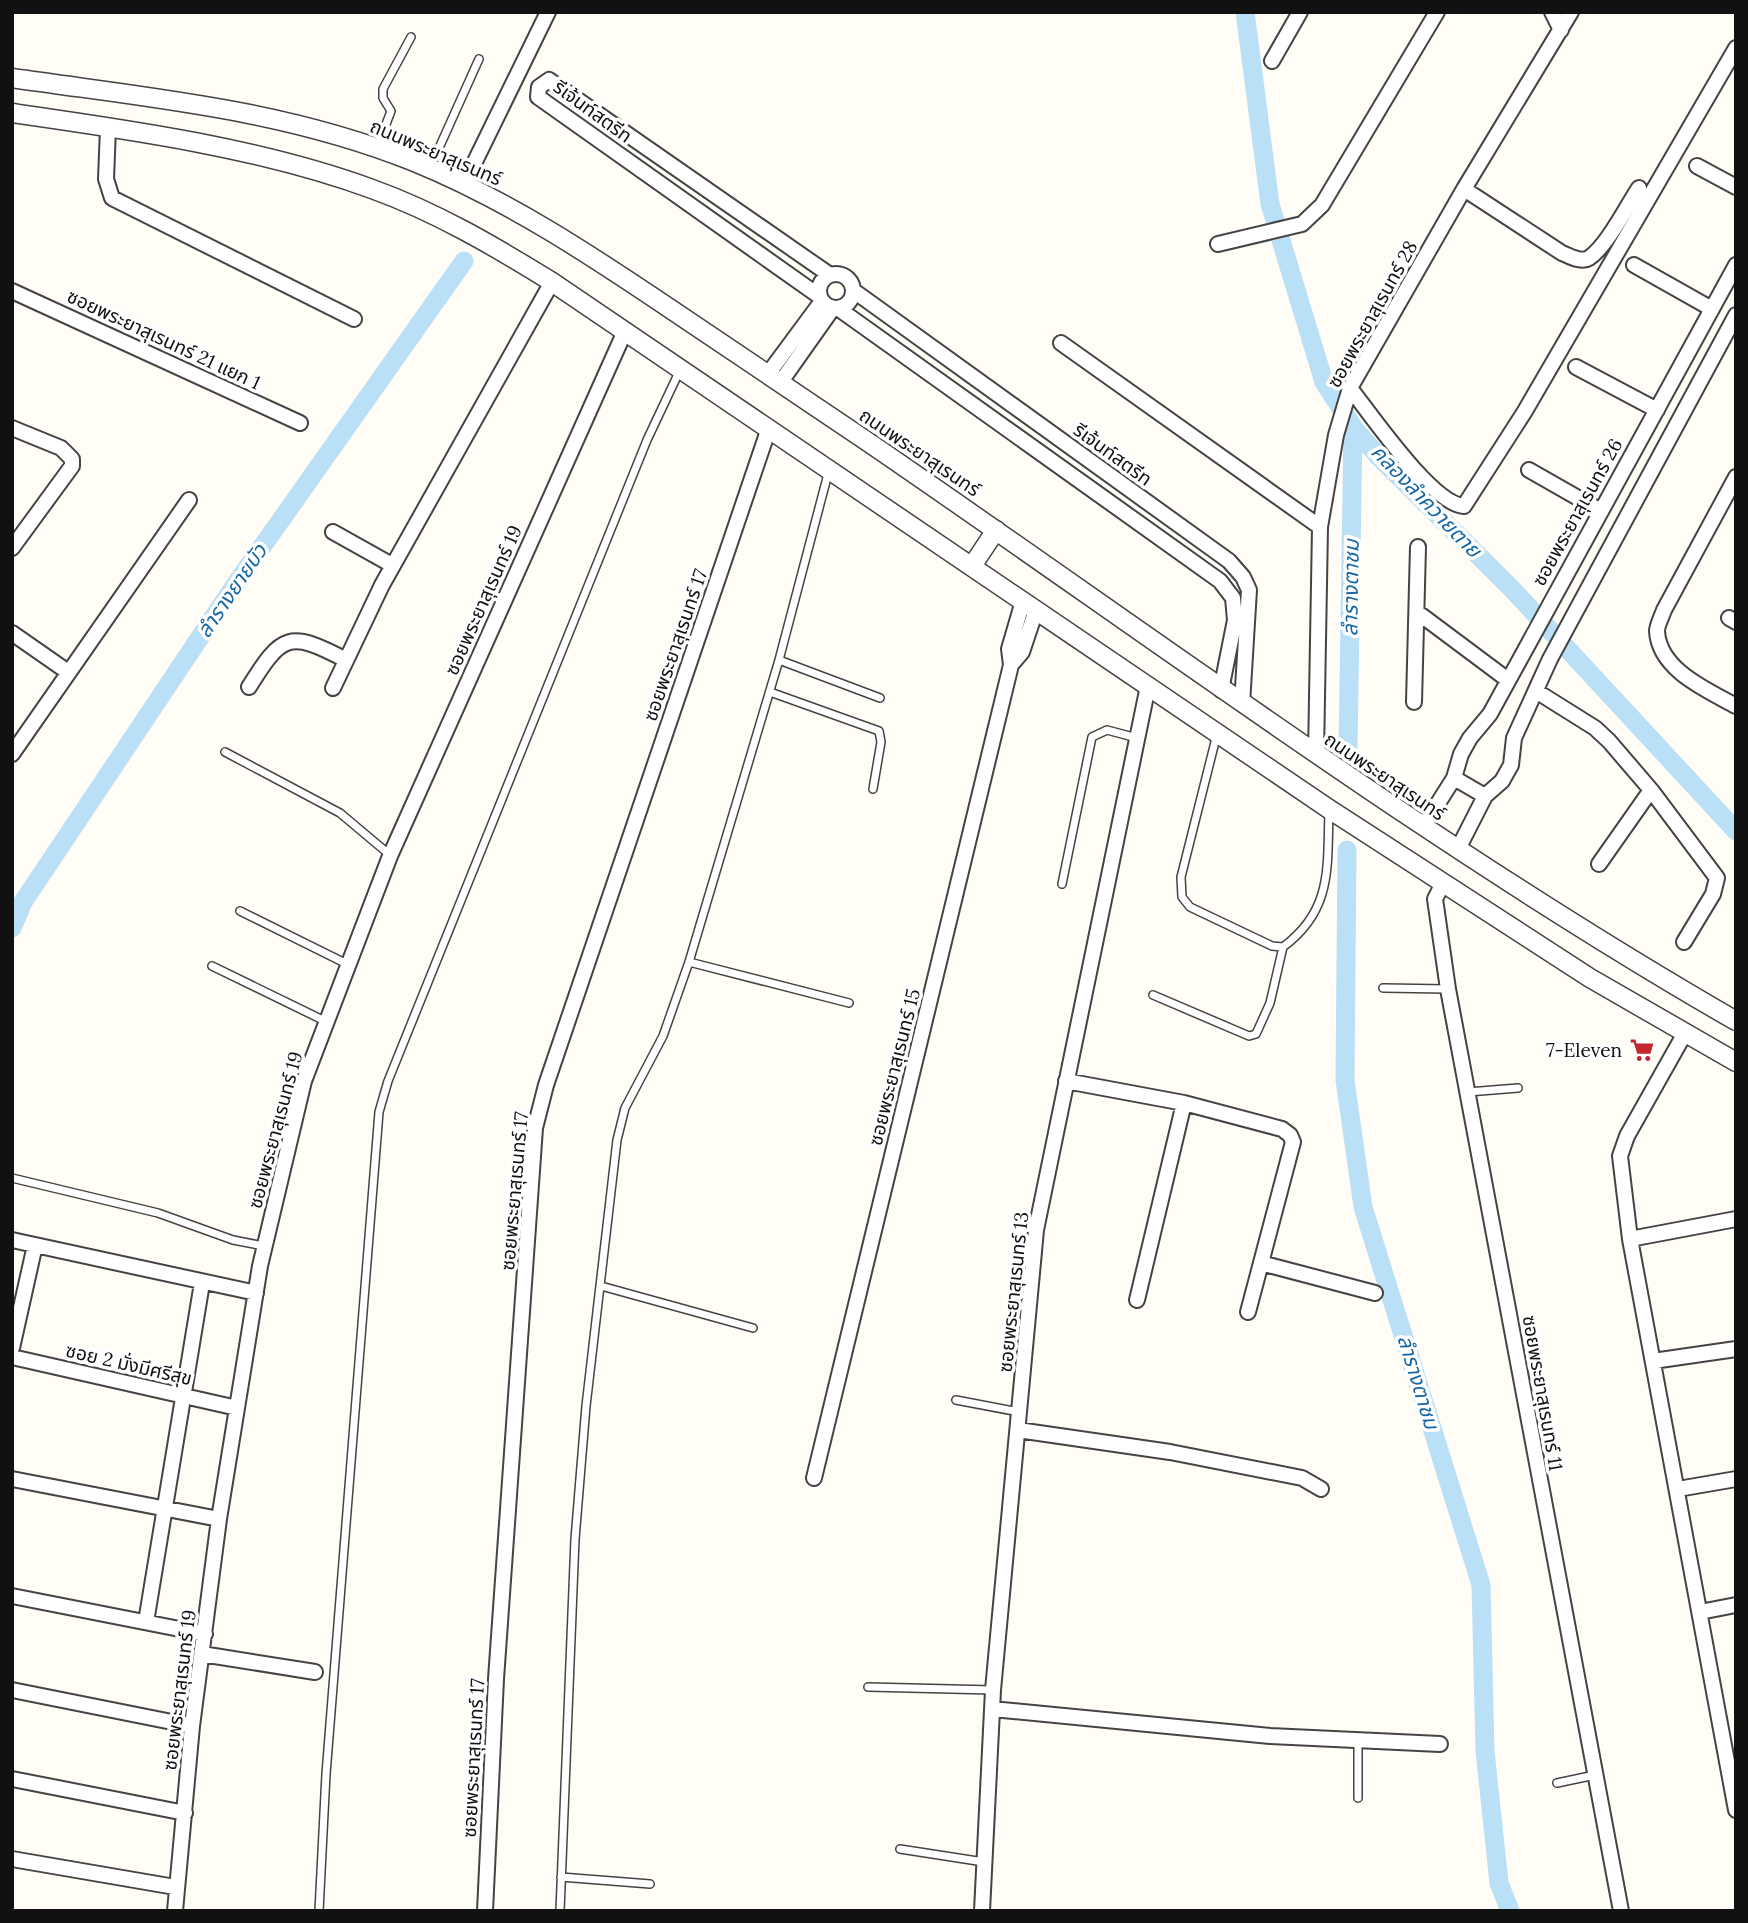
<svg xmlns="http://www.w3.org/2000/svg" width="1748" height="1923" font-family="Lora,'Noto Sans Thai',serif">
  <rect width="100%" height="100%" fill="#fffdf5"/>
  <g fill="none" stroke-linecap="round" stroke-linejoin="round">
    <!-- canal -->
    <path stroke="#b9e0f7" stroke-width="19" d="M1245,12L1270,204L1324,382L1353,427L1379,457L1512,589L1736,831
      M1348,749L1353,427
      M1347,850L1345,1080L1363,1207L1481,1585L1485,1751L1499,1883L1510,1911
      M12,928L23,902L235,585L464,261"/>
    <!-- service casing -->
    <g stroke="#444" stroke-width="10">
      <path id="service" d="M377,148L391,111L383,98V89L411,37
        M430,168L479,59
        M779,660L880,698
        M770,692L879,731L881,742L873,789
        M1217,734L1181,877L1182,897L1190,907L1272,946L1283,947C1333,910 1327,867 1329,812
        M225,752L340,813L390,855
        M1062,884L1092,737L1107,730L1137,738
        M240,911L349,965
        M689,962L849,1003
        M212,966L327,1022
        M1383,988L1448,989
        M1153,995L1249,1036L1256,1034L1270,1003L1283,947
        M1468,1092L1518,1088
        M12,1178L158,1213L233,1240L264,1246
        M601,1286L753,1328
        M956,1400L1019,1412
        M868,1687L993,1690
        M1358,1740V1798
        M1557,1783L1595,1775
        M900,1849L984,1862
        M561,1877L650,1884
        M319,1911L326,1774L379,1112L388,1081L647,440L680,370
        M560,1911L575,1539L586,1406L617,1140L625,1108L663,1036L689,962L779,660L829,470"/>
    </g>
    <!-- minor casing -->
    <g stroke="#444" stroke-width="18">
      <path id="minor" d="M1552,12L1561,30
        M1272,61L1300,12
        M108,128L106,179L112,198L354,319
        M1697,166L1736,187
        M464,184L548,12
        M1464,189L1562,253C1570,256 1581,263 1589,258C1607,246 1627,206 1639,188
        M1218,244L1302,224L1322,205L1437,12
        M1634,265L1712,309
        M819 291a17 17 0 1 1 34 0a17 17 0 1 1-34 0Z
        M12,291L300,423
        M854,291L1229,561L1243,577L1249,590L1242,704
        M819,296L538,97L539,87L549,80L830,275
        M839,309L1220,581L1233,598L1235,620L1221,690
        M1061,343L1320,527
        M1576,367L1657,410
        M768,374L822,301
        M780,383L833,308
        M1350,388C1372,416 1432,504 1464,506L1525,411L1736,48
        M12,428L61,448L72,459V466L12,548
        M1529,470L1601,511
        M1736,477L1664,610C1662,616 1657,625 1657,631C1659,670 1707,690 1736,706
        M333,532L392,565
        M1417,612L1508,680
        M1729,618L1736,622
        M12,633L68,672
        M1011,665L1022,652L1036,610
        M249,687C282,634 289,630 346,660
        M333,688L382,585L552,282
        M1536,691L1595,728L1609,741L1651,790L1717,878L1713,894L1684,942
        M1414,702L1418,547
        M12,754L189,500
        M1316,754L1320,527L1336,435L1350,388L1464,189L1571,12
        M1454,778L1485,796
        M1423,827L1454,778L1461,754L1470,738L1490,714L1736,265
        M1458,849L1485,796L1502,781L1511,765L1514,738L1550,659L1736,315
        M1599,864L1651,790
        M1443,883L1435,899L1448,989L1621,1911
        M1685,1033L1627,1136L1620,1156L1630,1239L1736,1810
        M1066,1081L1184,1103L1282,1129L1290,1135L1293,1142L1248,1312
        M1630,1239L1736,1219
        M12,1240L256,1293
        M1261,1263L1375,1293
        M1137,1300L1184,1103
        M12,1348L35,1245
        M12,1357L237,1408
        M1653,1361L1736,1349
        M1018,1430L1170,1452L1302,1478L1321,1489
        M814,1478L1011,665L1009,649L1023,601
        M12,1479L219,1519
        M1678,1489L1736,1479
        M12,1596L205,1634
        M1700,1612L1736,1605
        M146,1622L202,1283
        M202,1654L315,1672
        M12,1690L192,1726
        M992,1709L1270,1736L1440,1744
        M12,1779L185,1813
        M12,1859L175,1887
        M175,1911L192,1726L219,1519L260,1266L304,1081L390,856L625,331
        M485,1911L496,1679L535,1128L546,1085L769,428
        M982,1911L993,1690L1036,1230L1148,686"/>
    </g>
    <!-- tertiary casing -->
    <g stroke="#444" stroke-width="21">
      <path id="tertiary" d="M12,78C149,98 282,109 412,161C506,199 589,254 672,310C738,355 805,399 871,444C1157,640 1435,848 1736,1021
        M12,113C131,130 260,148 372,189C436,212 494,246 552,282L1329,809L1590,978L1736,1062
        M972,566L996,530"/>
    </g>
    <!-- service -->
    <use href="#service" stroke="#fff" stroke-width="7"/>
    <!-- minor -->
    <use href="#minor" stroke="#fff" stroke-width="14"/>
    <!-- tertiary -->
    <use href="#tertiary" stroke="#fff" stroke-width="18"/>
  </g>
  <!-- icons -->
  <defs>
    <g id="supermarket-bare" transform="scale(1.89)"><path d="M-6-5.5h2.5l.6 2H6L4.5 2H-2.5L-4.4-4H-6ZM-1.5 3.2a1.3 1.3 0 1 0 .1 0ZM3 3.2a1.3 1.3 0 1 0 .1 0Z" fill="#c4262e" stroke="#fff" stroke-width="2.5" paint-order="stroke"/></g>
  </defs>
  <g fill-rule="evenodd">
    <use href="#supermarket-bare" x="1642" y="1050"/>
  </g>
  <g text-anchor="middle" stroke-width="7" stroke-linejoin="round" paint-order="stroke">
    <!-- street labels -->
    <g font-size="19" fill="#111" stroke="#fff">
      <text transform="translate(593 111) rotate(36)" y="7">รีเจ้นท์สตรีท</text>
      <text transform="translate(436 152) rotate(23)" y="7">ถนนพระยาสุเรนทร์</text>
      <text transform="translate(1372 314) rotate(-61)" y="7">ซอยพระยาสุเรนทร์ 28</text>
      <text transform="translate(164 339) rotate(25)" y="7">ซอยพระยาสุเรนทร์ 21 แยก 1</text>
      <text transform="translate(920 452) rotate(34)" y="7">ถนนพระยาสุเรนทร์</text>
      <text transform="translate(1113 454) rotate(36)" y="7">รีเจ้นท์สตรีท</text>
      <text transform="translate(1577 512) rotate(-61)" y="7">ซอยพระยาสุเรนทร์ 26</text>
      <text transform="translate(483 600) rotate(-66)" y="7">ซอยพระยาสุเรนทร์ 19</text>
      <text transform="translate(675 645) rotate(-71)" y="7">ซอยพระยาสุเรนทร์ 17</text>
      <text transform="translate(1385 776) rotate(34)" y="7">ถนนพระยาสุเรนทร์</text>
      <text transform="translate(894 1067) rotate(-76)" y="7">ซอยพระยาสุเรนทร์ 15</text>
      <text transform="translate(275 1130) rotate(-75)" y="7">ซอยพระยาสุเรนทร์ 19</text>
      <text transform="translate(514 1191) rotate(-85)" y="7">ซอยพระยาสุเรนทร์ 17</text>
      <text transform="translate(1013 1292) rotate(-84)" y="7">ซอยพระยาสุเรนทร์ 13</text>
      <text transform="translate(129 1364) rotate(13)" y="7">ซอย 2 มั่งมีศรีสุข</text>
      <text transform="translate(1543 1393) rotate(80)" y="7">ซอยพระยาสุเรนทร์ 11</text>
      <text transform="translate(179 1690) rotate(-83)" y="7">ซอยพระยาสุเรนทร์ 19</text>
      <text transform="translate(473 1758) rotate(-87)" y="7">ซอยพระยาสุเรนทร์ 17</text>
    </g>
    <!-- poi labels -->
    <g font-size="19" fill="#111" stroke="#fff" text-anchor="end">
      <text x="1622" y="1057">7-Eleven</text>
    </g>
    <!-- water labels -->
    <g font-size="21" font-style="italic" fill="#1768a6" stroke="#fff">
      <text transform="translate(1426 501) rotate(46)" y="7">คลองลำควายตาย</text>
      <text transform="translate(1351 588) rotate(-89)" y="7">ลำรางตาชม</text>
      <text transform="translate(232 591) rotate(-56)" y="7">ลำรางยายบัว</text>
      <text transform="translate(1418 1382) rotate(73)" y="7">ลำรางตาชม</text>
    </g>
  </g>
  <!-- border -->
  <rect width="1748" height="1923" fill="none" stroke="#111111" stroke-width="28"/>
</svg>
